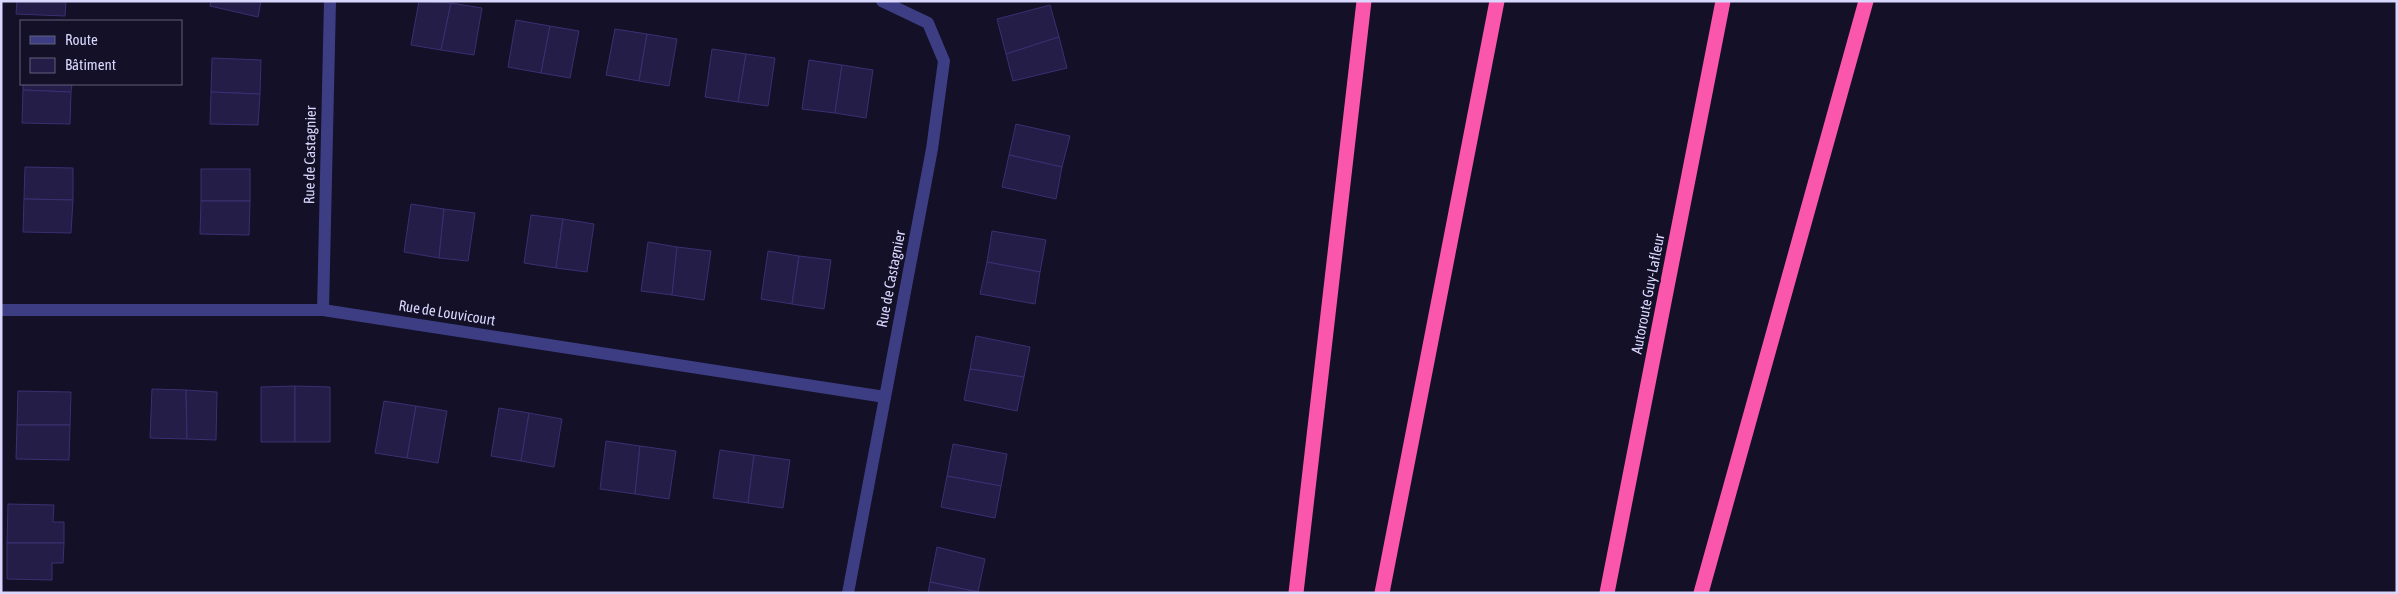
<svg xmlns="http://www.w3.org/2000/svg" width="2398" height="594" viewBox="0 0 2398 594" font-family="'Asap Condensed',sans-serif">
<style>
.building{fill:#241d47;stroke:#3a3072}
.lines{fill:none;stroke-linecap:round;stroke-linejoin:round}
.street{stroke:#3d3d84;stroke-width:12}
.highway{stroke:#fa56ab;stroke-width:15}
.labels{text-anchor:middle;stroke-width:4;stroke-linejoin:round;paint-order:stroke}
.street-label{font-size:15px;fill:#dad7fe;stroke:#131027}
</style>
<rect width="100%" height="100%" fill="#131027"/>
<!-- building -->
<g class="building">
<path d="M17,1H66L65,16L16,14Z"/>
<path d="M211,1H261L258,17L210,6Z"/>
<path d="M419,1L451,3L441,50L411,45Z"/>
<path d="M451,3L482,8L474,55L441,50Z"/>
<path d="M1050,5L1059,37L1006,54L997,19Z"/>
<path d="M516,20L550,26L541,73L508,67Z"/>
<path d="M550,26L579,31L570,78L541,73Z"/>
<path d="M615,29L647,34L639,81L606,75Z"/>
<path d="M647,34L677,39L669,86L639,81Z"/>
<path d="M1059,37L1067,68L1013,81L1006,54Z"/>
<path d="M712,49L746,54L738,102L705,97Z"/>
<path d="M746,54L775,58L768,106L738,102Z"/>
<path d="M212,58L261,60L260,94L211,92Z"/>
<path d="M809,60L842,65L835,113L802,109Z"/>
<path d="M842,65L873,70L866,118L835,113Z"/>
<path d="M23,84H72L71,92L23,90Z"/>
<path d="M23,90L71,92L70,124L22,123Z"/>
<path d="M211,92L260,94L258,125L210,124Z"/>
<path d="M1016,124L1070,136L1062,167L1009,155Z"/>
<path d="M1009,155L1062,167L1056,199L1002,187Z"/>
<path d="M25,167L73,168V200L24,199Z"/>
<rect x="201" y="169" width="49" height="32"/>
<path d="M24,199L73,200L71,233L23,232Z"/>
<path d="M201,201H250L249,235L200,234Z"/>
<path d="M411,204L444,209L439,258L404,252Z"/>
<path d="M444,209L475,213L468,261L439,258Z"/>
<path d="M531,215L563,219L556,268L524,263Z"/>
<path d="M563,219L594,224L587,272L556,268Z"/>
<path d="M992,231L1046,240L1040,272L987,262Z"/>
<path d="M648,242L677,247L672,295L641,291Z"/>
<path d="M677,247L711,251L704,300L672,295Z"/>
<path d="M768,251L799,256L792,304L761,299Z"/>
<path d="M799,256L831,260L824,309L792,304Z"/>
<path d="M987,262L1040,272L1035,304L980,294Z"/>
<path d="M976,336L1030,347L1024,377L970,369Z"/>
<path d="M970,369L1024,377L1017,411L964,400Z"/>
<path d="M295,386V442H261V387Z"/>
<path d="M295,386L330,387V442H295Z"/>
<path d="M152,389L186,390L187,439L150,438Z"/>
<path d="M186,390L217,392L216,440L187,439Z"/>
<path d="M18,391L71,392L70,425H17Z"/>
<path d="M384,401L416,406L407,458L375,453Z"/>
<path d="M416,406L447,411L438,463L407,458Z"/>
<path d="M499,408L529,413L521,461L491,456Z"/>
<path d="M529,413L562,419L554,467L521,461Z"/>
<path d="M17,425H70L69,460L16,459Z"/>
<path d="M606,441L640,446L635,494L600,489Z"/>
<path d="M953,444L1007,454L1001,486L947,476Z"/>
<path d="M640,446L676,451L669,499L635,494Z"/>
<path d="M720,450L754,455L748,503L713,498Z"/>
<path d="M754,455L790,460L783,508L748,503Z"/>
<path d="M947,476L1001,486L995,518L941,507Z"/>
<path d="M8,504L54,505L53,522H64V543H7Z"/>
<path d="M7,543H64L63,563H52V580L7,579Z"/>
<path d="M937,547L985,559L978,592L930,582Z"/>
<path d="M930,582L978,592V593H928Z"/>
</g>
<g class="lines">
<!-- street -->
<g class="street">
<path d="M1,310H323L885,397"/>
<path d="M323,310L330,1"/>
<path d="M848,593L932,149L944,61L928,23L882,1"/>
</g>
<!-- highway -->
<g class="highway">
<path d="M1296,593L1364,1"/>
<path d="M1382,593L1497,1"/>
<path d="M1607,593L1723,1"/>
<path d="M1701,593L1866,1"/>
</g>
</g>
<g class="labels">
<!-- street labels -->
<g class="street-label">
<text transform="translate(310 155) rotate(-89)" y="5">Rue de Castagnier</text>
<text transform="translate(891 279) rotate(-79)" y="5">Rue de Castagnier</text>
<text transform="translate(1648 294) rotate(-79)" y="5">Autoroute Guy-Lafleur</text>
<text transform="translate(447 313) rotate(9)" y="5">Rue de Louvicourt</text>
</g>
</g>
<!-- border -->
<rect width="2398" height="594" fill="none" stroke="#dad7fe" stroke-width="5"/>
<!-- legend -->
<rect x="20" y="20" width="162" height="65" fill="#131027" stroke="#63607d"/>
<rect x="30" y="36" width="25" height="8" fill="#3d3d84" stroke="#63607d"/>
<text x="65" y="45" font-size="15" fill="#dad7fe">Route</text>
<rect x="30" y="58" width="25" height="15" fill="#241d47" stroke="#63607d"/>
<text x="65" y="70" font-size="15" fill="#dad7fe">Bâtiment</text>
</svg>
